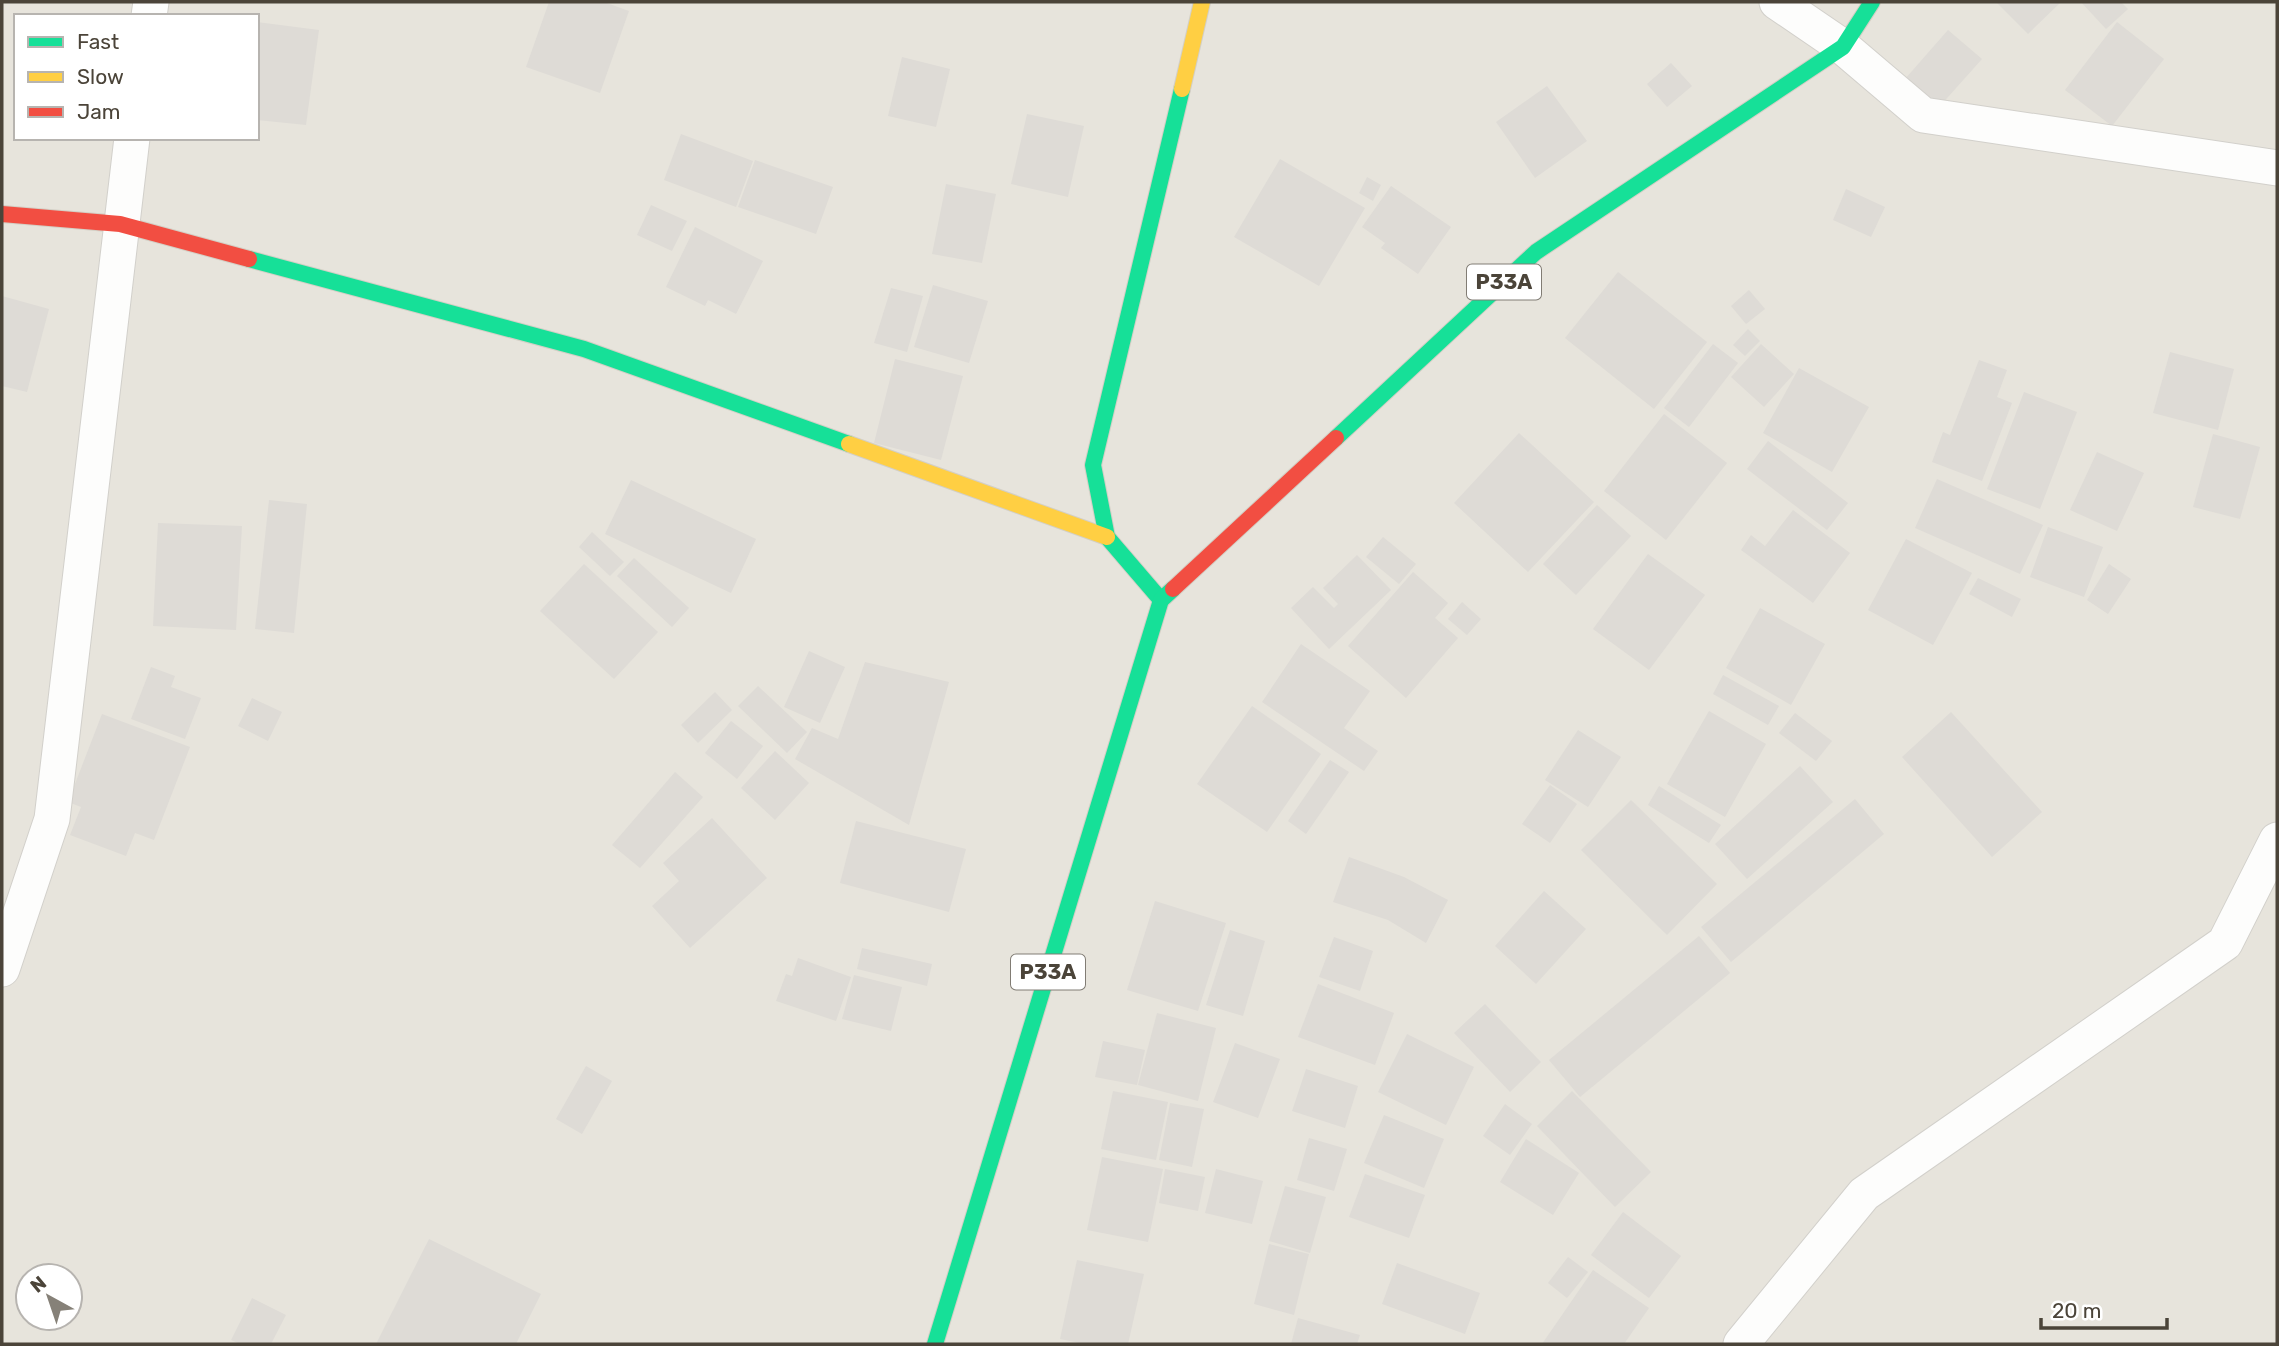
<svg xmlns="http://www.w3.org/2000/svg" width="2279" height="1346" viewBox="0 0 2279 1346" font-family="Rubik,sans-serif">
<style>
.residential{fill:#e7e4dc;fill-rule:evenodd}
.building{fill:#dedbd6}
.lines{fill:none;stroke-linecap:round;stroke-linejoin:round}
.street-casing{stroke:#d2d0cb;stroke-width:37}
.fast-casing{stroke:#d3cfc5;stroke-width:18}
.slow-casing{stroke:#d3cfc5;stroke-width:18}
.jam-casing{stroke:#d3cfc5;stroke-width:18}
.street{stroke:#fdfdfc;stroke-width:35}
.fast{stroke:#16e098;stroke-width:16}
.slow{stroke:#ffcf43;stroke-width:16}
.jam{stroke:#f24e42;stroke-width:16}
.labels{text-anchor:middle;stroke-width:6;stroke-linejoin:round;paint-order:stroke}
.shield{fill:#fff;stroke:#817c74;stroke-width:2}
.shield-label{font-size:21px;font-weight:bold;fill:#4b4439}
</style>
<rect width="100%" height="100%" fill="#f4f2ee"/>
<!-- residential -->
<path class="residential" d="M2,2H2277V1344H2ZM16,16H257V138H16ZM28,1276H70V1318H28Z"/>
<!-- building -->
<g class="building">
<path d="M549,2H604L629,11L600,93L526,67Z"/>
<path d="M1996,2H2061L2028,34Z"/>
<path d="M2081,2H2121L2128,9L2106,29Z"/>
<path d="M257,22L319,30L306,125L257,120Z"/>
<path d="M2117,22L2164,59L2112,126L2065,90Z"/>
<path d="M1948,30L1982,59L1931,116L1898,87Z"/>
<path d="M902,57L950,69L936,127L888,116Z"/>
<path d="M1671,63L1692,86L1667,107L1647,84Z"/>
<path d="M1547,86L1587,141L1535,178L1496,122Z"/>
<path d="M1027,114L1084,126L1068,197L1011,184Z"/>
<path d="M681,134L753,161L736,207L664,180Z"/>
<path d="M1280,159L1365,208L1319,286L1234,237Z"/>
<path d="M755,160L833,187L816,234L738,207Z"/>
<path d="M1367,177L1381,185L1373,201L1359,193Z"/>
<path d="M946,184L996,194L982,263L932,254Z"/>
<path d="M1391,186L1451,227L1418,274L1381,248L1385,243L1362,227Z"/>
<path d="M1846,189L1885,207L1871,237L1833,220Z"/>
<path d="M651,205L687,221L672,251L637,235Z"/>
<path d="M695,227L763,261L736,314L708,300L705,306L666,287Z"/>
<path d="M1618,272L1707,342L1654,409L1565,338Z"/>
<path d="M933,285L988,301L969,363L914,347Z"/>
<path d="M891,288L923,296L907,352L874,343Z"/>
<path d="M1749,290L1765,309L1746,324L1731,306Z"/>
<path d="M2,296L49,309L27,392L2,386Z"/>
<path d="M1748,329L1760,341L1745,356L1733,345Z"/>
<path d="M1713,344L1738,363L1689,427L1664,408Z"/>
<path d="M1761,344L1794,374L1764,407L1731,377Z"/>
<path d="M2170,352L2234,369L2218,430L2153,413Z"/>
<path d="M895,359L963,376L941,460L874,443Z"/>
<path d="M1979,360L2007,370L1997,397L2012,403L1982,481L1932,462L1943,432L1950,435Z"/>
<path d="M1799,368L1869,407L1832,472L1763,433Z"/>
<path d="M2024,392L2077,412L2040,509L1987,489Z"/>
<path d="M1664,414L1727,463L1666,540L1604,491Z"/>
<path d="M1519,433L1594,502L1528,572L1454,503Z"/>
<path d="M2213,434L2260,447L2240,519L2193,507Z"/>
<path d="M1768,441L1848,503L1827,530L1747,469Z"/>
<path d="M2097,452L2144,473L2117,531L2070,510Z"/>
<path d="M1937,479L2043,525L2020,574L1915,528Z"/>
<path d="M631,480L756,539L731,593L605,534Z"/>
<path d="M269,500L307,504L294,633L255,629Z"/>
<path d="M1597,505L1631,536L1576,595L1543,564Z"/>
<path d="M1793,510L1850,553L1813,603L1741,550L1751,535L1765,546Z"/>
<path d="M158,523L242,526L236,630L153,626Z"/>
<path d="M2048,527L2103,547L2084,597L2030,577Z"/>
<path d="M592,532L624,562L610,576L579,547Z"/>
<path d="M1383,537L1416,564L1399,584L1366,557Z"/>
<path d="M1906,539L1972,573L1933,645L1868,610Z"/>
<path d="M1648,554L1705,595L1649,670L1593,629Z"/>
<path d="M1357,555L1391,590L1329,649L1291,608L1313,587L1334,608L1338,604L1323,588Z"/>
<path d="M634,558L689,608L672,627L617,576Z"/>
<path d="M584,564L658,632L614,679L540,611Z"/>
<path d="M2109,564L2131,579L2108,614L2087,600Z"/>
<path d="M1413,572L1448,603L1435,618L1458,638L1406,698L1348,646Z"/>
<path d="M1978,578L2021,599L2012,617L1969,594Z"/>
<path d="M1462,602L1481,619L1467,635L1448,619Z"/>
<path d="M1760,608L1825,644L1791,705L1726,668Z"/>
<path d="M1301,644L1370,691L1344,728L1378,751L1364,771L1262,702Z"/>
<path d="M809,651L845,667L820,723L784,707Z"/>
<path d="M865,662L949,682L909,825L795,759L812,728L838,739Z"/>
<path d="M151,667L175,676L171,687L201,698L185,739L131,719Z"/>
<path d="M1723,675L1779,706L1768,725L1713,694Z"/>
<path d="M758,686L807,732L787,753L738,706Z"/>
<path d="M715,692L732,710L698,743L681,725Z"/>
<path d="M252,698L282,712L268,741L238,726Z"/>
<path d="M1252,706L1321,754L1267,832L1197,784Z"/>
<path d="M1709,711L1766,744L1725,817L1667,784Z"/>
<path d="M1951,712L2042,812L1992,857L1902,757Z"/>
<path d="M1795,713L1832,741L1816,761L1779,733Z"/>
<path d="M102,714L190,747L154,840L135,833L126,856L70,835L81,807L68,802Z"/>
<path d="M731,721L763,746L737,779L705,753Z"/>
<path d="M1578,730L1621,757L1588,807L1545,780Z"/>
<path d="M775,751L809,783L775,820L741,788Z"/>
<path d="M1330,760L1349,772L1306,834L1288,821Z"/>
<path d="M1800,766L1833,802L1747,879L1715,844Z"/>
<path d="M675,772L703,797L640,868L612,845Z"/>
<path d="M1550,785L1577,804L1550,843L1522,824Z"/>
<path d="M1659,786L1721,825L1709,843L1648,805Z"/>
<path d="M1855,799L1884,834L1731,962L1701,927Z"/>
<path d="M1631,800L1717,884L1667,935L1581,850Z"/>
<path d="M712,818L767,878L690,948L652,906L679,881L663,863Z"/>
<path d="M856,821L966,849L949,912L840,883Z"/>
<path d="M1349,857L1404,877L1448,900L1426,943L1388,920L1333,902Z"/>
<path d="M1544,891L1586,929L1536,984L1495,946Z"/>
<path d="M1155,901L1226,923L1198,1011L1127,990Z"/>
<path d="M1230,930L1265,941L1243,1016L1206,1005Z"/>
<path d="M1699,936L1730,973L1580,1097L1549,1060Z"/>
<path d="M1334,937L1373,951L1360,991L1319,977Z"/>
<path d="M862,948L932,964L927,986L857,969Z"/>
<path d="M798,958L851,977L836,1021L776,1001L786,974L792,976Z"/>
<path d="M854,975L902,987L891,1031L842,1019Z"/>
<path d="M1318,984L1394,1013L1375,1065L1298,1037Z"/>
<path d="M1485,1004L1541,1062L1510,1092L1454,1033Z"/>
<path d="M1157,1013L1216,1028L1198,1101L1138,1085Z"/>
<path d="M1407,1034L1474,1067L1446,1125L1378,1092Z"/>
<path d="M1103,1041L1145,1050L1137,1085L1095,1077Z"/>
<path d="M1235,1043L1280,1059L1258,1118L1213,1102Z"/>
<path d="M586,1066L612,1081L582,1134L556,1119Z"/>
<path d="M1306,1069L1358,1086L1345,1128L1292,1111Z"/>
<path d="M1113,1091L1168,1102L1156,1160L1101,1149Z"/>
<path d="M1572,1091L1651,1172L1615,1207L1537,1126Z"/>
<path d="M1170,1103L1204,1109L1192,1167L1159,1160Z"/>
<path d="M1505,1104L1532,1124L1510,1155L1483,1136Z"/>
<path d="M1384,1115L1444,1139L1424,1188L1364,1163Z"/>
<path d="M1309,1138L1347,1149L1334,1191L1297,1180Z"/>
<path d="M1526,1139L1579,1173L1553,1215L1500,1182Z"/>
<path d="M1102,1157L1163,1169L1148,1242L1087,1230Z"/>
<path d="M1165,1169L1205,1177L1198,1211L1159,1203Z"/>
<path d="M1216,1169L1263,1181L1252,1224L1205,1213Z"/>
<path d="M1365,1174L1425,1195L1409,1238L1349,1217Z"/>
<path d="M1285,1186L1326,1197L1310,1253L1269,1241Z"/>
<path d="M1623,1212L1681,1256L1649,1298L1591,1255Z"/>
<path d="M429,1239L541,1294L516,1344H376Z"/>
<path d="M1269,1244L1309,1254L1294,1315L1254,1304Z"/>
<path d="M1568,1257L1588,1272L1567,1298L1548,1283Z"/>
<path d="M1077,1260L1144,1274L1128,1344H1085L1060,1339Z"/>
<path d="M1397,1263L1480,1293L1465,1334L1382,1304Z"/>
<path d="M1593,1270L1649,1308L1624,1344H1542Z"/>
<path d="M252,1298L286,1315L271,1344H240L231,1340Z"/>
<path d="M1298,1318L1360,1335L1357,1344H1291Z"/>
</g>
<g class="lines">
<!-- street casing -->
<g class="street-casing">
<g id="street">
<path d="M1777,2L1843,47L1923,115L2277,168"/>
<path d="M149,16L151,2"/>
<path d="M2,969L52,819L132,138"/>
<path d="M1741,1344L1864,1194L2225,943L2277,840"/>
</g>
</g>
<!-- fast casing -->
<g class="fast-casing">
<g id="fast">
<path d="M249,259L584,349L849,444"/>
<path d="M1336,438L1536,252L1843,47L1872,2"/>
<path d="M1161,600L1107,537L1093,465L1182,89"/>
<path d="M935,1344L1161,600L1173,589"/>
</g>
</g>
<!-- slow casing -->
<g class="slow-casing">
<g id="slow">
<path d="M1182,89L1202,2"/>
<path d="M849,444L1107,537"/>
</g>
</g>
<!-- jam casing -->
<g class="jam-casing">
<g id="jam">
<path d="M2,214L120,224L249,259"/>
<path d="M1173,589L1336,438"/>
</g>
</g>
<!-- street -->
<use href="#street" class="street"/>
<!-- fast -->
<use href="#fast" class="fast"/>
<!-- slow -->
<use href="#slow" class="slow"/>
<!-- jam -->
<use href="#jam" class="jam"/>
</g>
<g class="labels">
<!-- shield labels -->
<g class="shield">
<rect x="1467" y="264.5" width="74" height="35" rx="5"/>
<rect x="1011" y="954.5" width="74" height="35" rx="5"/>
</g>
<g class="shield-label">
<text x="1504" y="289">P33A</text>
<text x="1048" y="979">P33A</text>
</g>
</g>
<!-- border -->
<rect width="2279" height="1346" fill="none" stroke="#4b4439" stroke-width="7"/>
<!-- legend -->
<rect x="14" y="14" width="245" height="126" fill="#ffffff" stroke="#b7b4b0" stroke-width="2"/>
<rect x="28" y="37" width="35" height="10" fill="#16e098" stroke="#b7b4b0" stroke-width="2"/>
<text x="77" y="49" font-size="21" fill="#4b4439">Fast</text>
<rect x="28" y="72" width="35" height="10" fill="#ffcf43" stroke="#b7b4b0" stroke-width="2"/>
<text x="77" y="84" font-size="21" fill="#4b4439">Slow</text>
<rect x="28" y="107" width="35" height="10" fill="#f24e42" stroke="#b7b4b0" stroke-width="2"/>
<text x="77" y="119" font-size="21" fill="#4b4439">Jam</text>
<!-- north arrow -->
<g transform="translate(49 1297) rotate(320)"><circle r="33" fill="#ffffff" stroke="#b7b4b0" stroke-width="2"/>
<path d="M0-5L12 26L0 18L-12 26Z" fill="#868178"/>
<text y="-10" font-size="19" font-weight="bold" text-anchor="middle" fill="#4b4439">N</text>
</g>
<!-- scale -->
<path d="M2041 1318v10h126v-10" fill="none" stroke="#4b4439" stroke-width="3.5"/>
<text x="2052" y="1318" font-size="21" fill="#4b4439" stroke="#ffffff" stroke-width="5" paint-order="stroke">20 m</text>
</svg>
